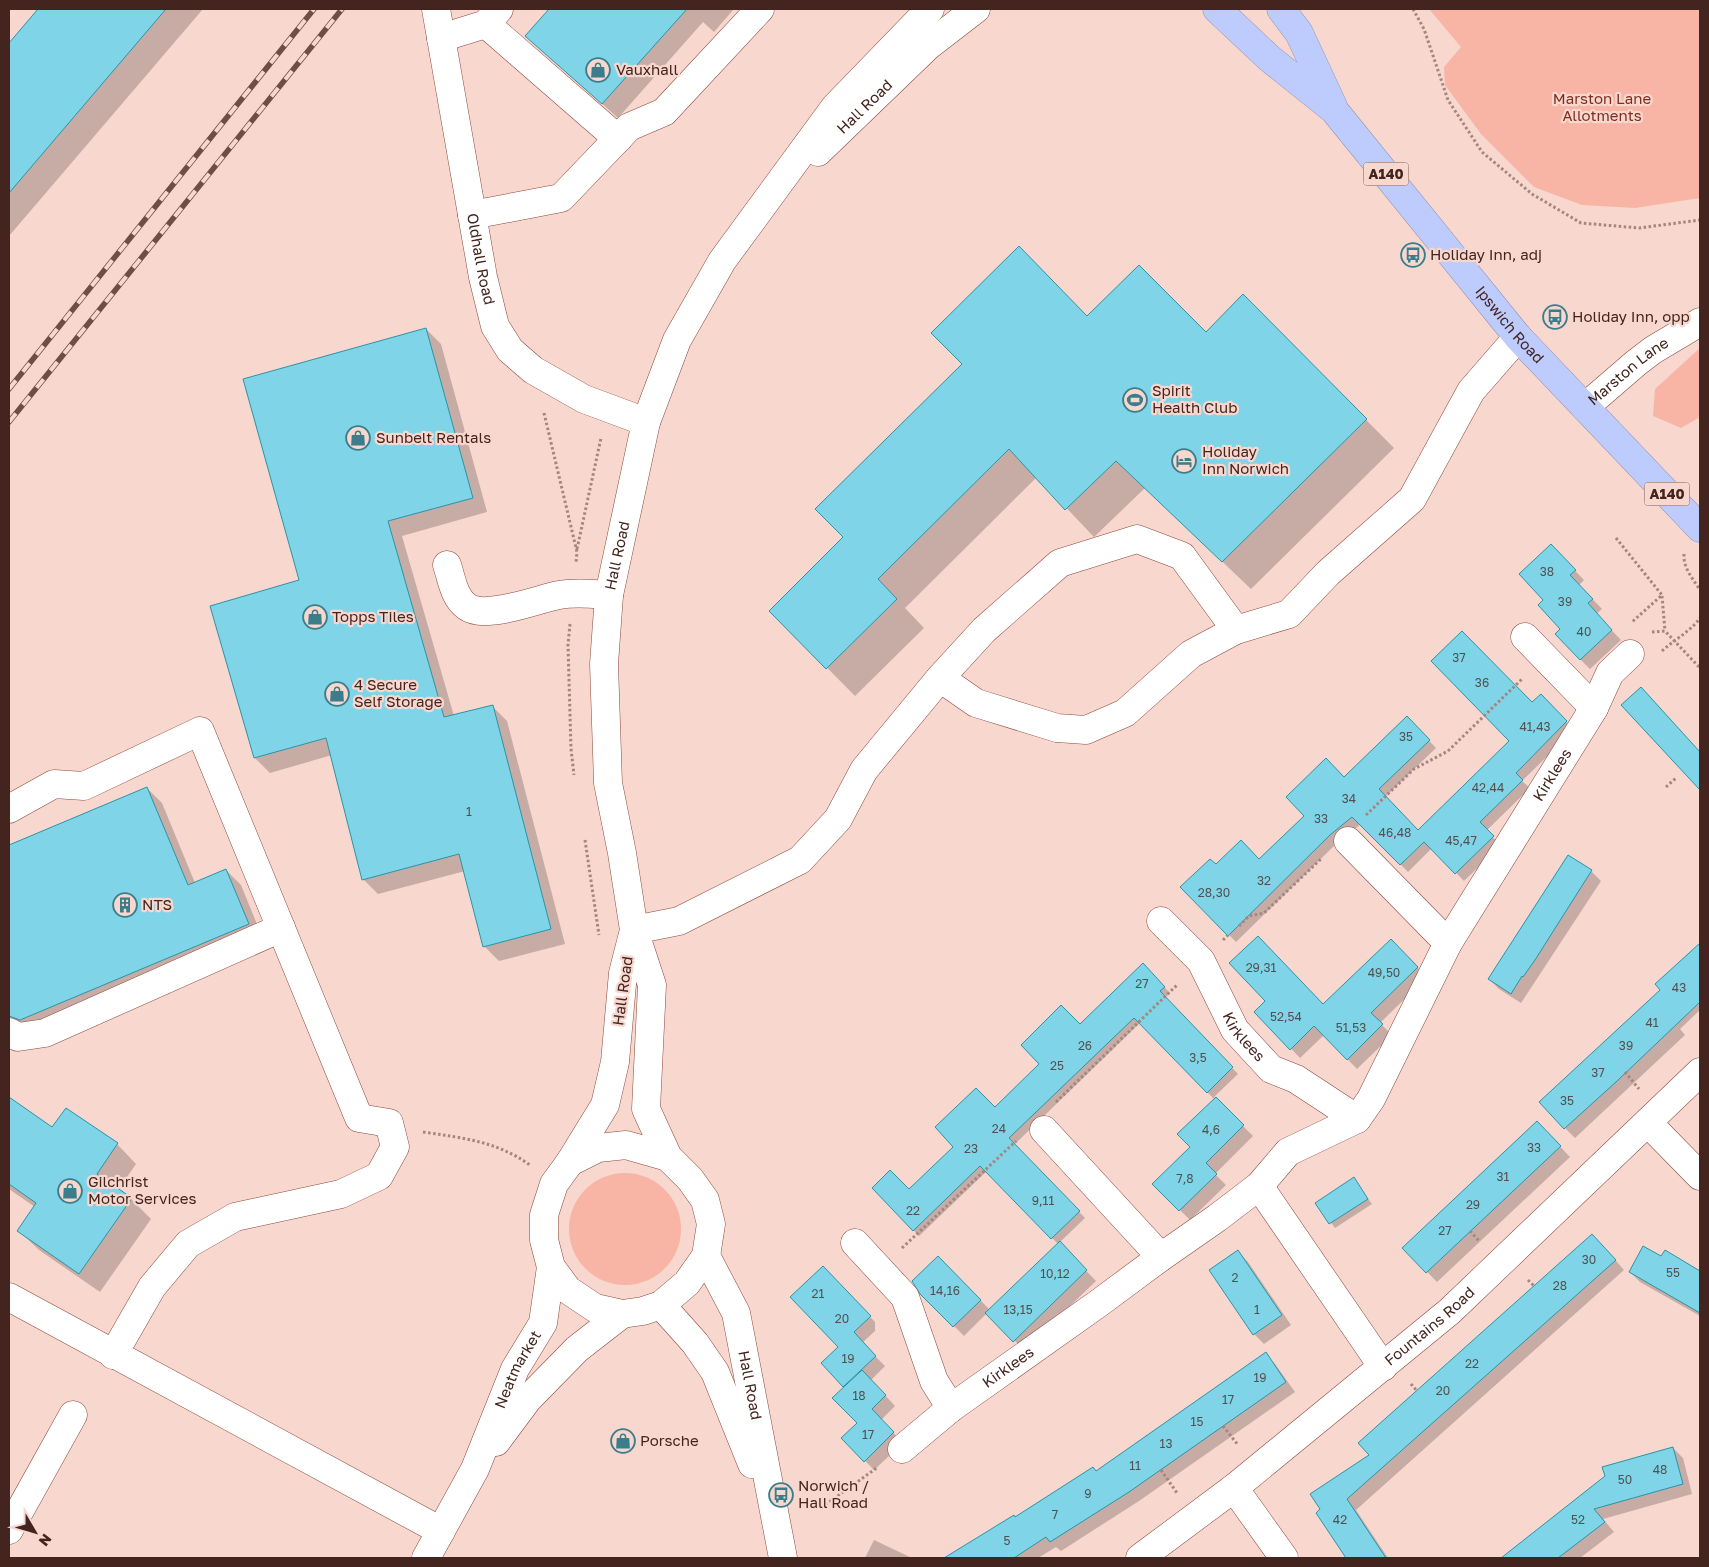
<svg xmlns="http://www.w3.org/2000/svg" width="1709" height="1567" viewBox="0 0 1709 1567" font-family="'Golos Text',sans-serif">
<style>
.green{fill:#f8b4a5}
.shadow{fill:#0003}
.building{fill:#7fd5e7;stroke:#2994a7}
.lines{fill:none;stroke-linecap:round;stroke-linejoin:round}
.minor-casing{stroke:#8c483a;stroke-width:29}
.highway-casing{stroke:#9291af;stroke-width:29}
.path{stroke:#a5857e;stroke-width:3;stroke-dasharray:2.5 2.5;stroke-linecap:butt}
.minor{stroke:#fff;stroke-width:28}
.highway{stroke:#bdcbfd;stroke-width:28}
.rail-casing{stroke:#6e4f48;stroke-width:5.5}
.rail{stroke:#f8d7cf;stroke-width:4;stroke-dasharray:11;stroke-linecap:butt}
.labels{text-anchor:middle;stroke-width:4.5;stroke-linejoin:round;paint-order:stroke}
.number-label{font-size:12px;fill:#525050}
.shield{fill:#f8d7cf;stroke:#795a53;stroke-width:1}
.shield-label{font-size:14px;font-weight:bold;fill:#43241e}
.poi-label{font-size:15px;fill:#43241e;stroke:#f8d7cf;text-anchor:start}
.park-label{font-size:15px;fill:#802e1e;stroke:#f8d7cf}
.street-label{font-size:15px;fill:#43241e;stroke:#f8d7cf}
</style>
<rect width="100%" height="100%" fill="#f8d7cf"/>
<!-- green -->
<g class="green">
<path d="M1429,9H1700V198L1635,208L1582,205L1534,187L1481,134L1445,85L1444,67L1461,47Z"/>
<path d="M1700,348V417L1681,428L1653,416L1655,389Z"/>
<circle cx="625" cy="1229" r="56"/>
</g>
<!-- shadow -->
<g class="shadow">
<path d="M40,9H203L9,236V45Z"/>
<path d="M551,9H734L714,32L703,22L618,118L526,36Z"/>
<path d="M1243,296L1394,448L1251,589L1145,488L1094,537L1037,477L905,608L924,628L855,696L771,611L1087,317L1206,333Z"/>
<path d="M426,329L441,344L487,512L402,536L454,716L492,706L507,721L565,944L499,961L484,946L465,871L378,894L363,879L332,755L270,773L255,758L212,607L300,581Z"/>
<path d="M1551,546L1584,580L1579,585L1602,609L1596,614L1621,640L1590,669L1580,659L1545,600Z"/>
<path d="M1541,696L1574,730L1522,781L1530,788L1486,831L1501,845L1464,881L1432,848L1408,872L1361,824L1337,843L1236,942L1182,887L1216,866L1259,860L1407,718L1436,748L1385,797L1418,831L1511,741L1532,704Z"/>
<path d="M147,788L162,803L195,883L226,870L241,885L263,939L35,1034L9,1028V846Z"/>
<path d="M1591,871L1601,881L1521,1003L1499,989L1489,979Z"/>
<path d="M1391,941L1427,977L1380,1023L1392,1035L1357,1069L1324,1035L1300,1058L1256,1012L1323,1005Z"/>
<path d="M1700,945V1010L1680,1029L1685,1035L1575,1138L1565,1128L1662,990L1657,984Z"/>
<path d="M1143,965L1170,993L1165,998L1238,1074L1214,1097L1253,1136L1215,1174L1226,1185L1190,1220L1154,1184L1192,1147L1215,1100L1140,1023L1014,1145L1085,1218L1059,1243L1096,1281L1024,1350L987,1313L964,1336L921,1293L938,1257L990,1310L1058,1244L987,1171L919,1236L874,1188L909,1191Z"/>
<path d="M9,1099L53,1129L117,1144L136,1164L118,1190L131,1199L151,1219L100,1292L39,1250L19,1231L35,1207L9,1189Z"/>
<path d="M1547,1133L1570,1157L1437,1282L1404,1248Z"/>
<path d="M1354,1179L1372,1204L1335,1228L1317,1203Z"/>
<path d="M1602,1245L1624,1270L1356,1510L1388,1558H1347L1317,1513L1371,1456Z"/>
<path d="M1238,1252L1248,1262L1291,1325L1264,1344L1254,1334Z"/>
<path d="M1665,1252L1700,1272V1316L1640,1282L1630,1272L1662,1258Z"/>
<path d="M823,1268L875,1322V1331L862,1343L885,1366L871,1380L895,1406L881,1420L903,1443L874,1470L843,1438L858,1423L845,1387L823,1363L840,1347Z"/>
<path d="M1265,1354L1275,1364L1295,1392L1139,1501L1061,1551L1056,1547L1038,1558H949L948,1557L1097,1472Z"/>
<path d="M1673,1448L1683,1458L1692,1494L1603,1519L1614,1532L1580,1558H1533L1521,1544Z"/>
<path d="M874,1540L912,1558H865Z"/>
</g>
<!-- building -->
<g class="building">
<path d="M38,9H166L9,193V43Z"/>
<path d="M549,9H687L602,104L525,36Z"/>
<path d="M1019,246L1087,316L1139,265L1206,332L1243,294L1367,419L1222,562L1116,461L1065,510L1009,449L878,579L897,599L826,669L769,611L843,537L815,509L962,364L931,333Z"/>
<path d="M426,328L473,498L388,521L444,717L493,705L551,929L483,947L459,854L362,880L326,738L254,758L210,606L299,580L243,379Z"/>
<path d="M1551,544L1576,570L1570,575L1593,599L1588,603L1612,630L1580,660L1555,634L1560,629L1538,605L1543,600L1519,574Z"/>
<path d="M1462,631L1532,702L1541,694L1567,721L1516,773L1523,780L1480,822L1494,836L1455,874L1424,842L1400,865L1352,817L1330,835L1228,936L1180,887L1210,859L1216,864L1241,840L1259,859L1304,816L1286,797L1326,758L1344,777L1407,716L1430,740L1379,789L1418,830L1509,741L1431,661Z"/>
<path d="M1641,687L1700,752V790L1621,705Z"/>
<path d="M147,787L188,885L226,869L249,924L20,1020L9,1016V845Z"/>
<path d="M1568,855L1592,870L1535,960L1523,977L1522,976L1511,994L1488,979Z"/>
<path d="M1258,936L1323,1004L1391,939L1418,967L1371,1013L1383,1024L1347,1060L1314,1026L1290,1050L1254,1012L1265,1001L1229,963Z"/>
<path d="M1700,943V1002L1616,1082L1564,1129L1539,1102L1660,990L1655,984Z"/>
<path d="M1143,963L1165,987L1160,991L1233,1067L1207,1093L1134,1018L1009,1138L1080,1211L1051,1239L980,1166L913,1231L872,1188L890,1170L909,1189L953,1147L935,1127L976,1088L995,1107L1039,1064L1021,1045L1061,1005L1080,1024Z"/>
<path d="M9,1097L52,1127L66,1108L118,1143L97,1174L132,1198L79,1274L17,1231L36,1203L9,1184Z"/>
<path d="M1216,1097L1244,1125L1206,1163L1217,1174L1179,1211L1152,1184L1190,1147L1177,1134Z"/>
<path d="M1537,1121L1561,1146L1426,1273L1402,1248Z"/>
<path d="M1354,1177L1368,1199L1329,1224L1315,1203Z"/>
<path d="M1592,1234L1616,1260L1347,1499L1386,1558H1346L1316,1513L1320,1509L1310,1494L1369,1455L1358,1443Z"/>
<path d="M1060,1241L1087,1270L1013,1342L985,1313Z"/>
<path d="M1643,1246L1661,1256L1665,1250L1700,1271V1313L1629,1272Z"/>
<path d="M1238,1250L1282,1315L1253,1335L1209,1270Z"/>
<path d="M938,1256L981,1300L953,1327L920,1294L912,1281Z"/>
<path d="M823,1266L871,1316L854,1332L876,1356L843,1387L821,1363L838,1347L790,1297Z"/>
<path d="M1266,1352L1286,1382L1129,1492L1050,1542L1046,1537L1014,1558H944L1014,1515L1015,1517L1093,1467L1096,1471Z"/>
<path d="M862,1370L886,1395L872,1409L894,1432L864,1462L841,1438L857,1423L832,1398Z"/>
<path d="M1673,1447L1683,1484L1594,1509L1605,1522L1558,1558H1501L1605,1476L1602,1467Z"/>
</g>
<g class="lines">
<!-- minor casing -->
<g class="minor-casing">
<g id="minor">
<path id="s1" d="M436,9L483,277L495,326L510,350L533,370L584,399L646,422"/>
<path d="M486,24L618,139"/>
<path d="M441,38L486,24L499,9"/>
<path id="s2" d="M818,152L928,46L976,9"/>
<path d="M472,215L561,198L629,127L664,112L760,9"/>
<path id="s3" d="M1585,407L1636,363L1653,350L1700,322"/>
<path d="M447,565C452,580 454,597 466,606C485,621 537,599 559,595C576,592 593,594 609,595"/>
<path d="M1525,637L1594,708"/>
<path d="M940,678L976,703L1057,728L1086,730L1125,713L1191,654L1236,630L1289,614L1328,573L1412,499L1471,391L1518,337"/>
<path d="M9,809L54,784L84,786L200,731L359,1118L389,1123L395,1147L379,1176L341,1194L235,1217L188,1244L152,1287L113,1355"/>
<path d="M1348,841L1448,943"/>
<path id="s4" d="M1161,921L1201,961L1235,1030L1271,1069L1296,1079L1357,1119"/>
<path id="s5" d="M634,930L623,973L615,1062L605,1105L570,1162L554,1184L544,1215V1240L551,1267L568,1290L595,1308L622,1314L643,1311L661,1305L687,1283L706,1256L711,1224L705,1200L690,1179L668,1157L646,1109L652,985L634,930L622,853L608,783L604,664L609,595L646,422L677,340L722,261L835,107L930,9"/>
<path d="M634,930L679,921L800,860L838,819L864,770L940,678L984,630L1060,563L1137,539L1182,556L1236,630"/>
<path d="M9,1032L18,1037L45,1033L281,928"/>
<path d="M1648,1123L1700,1176"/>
<path d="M1044,1130L1161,1257"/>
<path d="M570,1162L598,1148L626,1145L668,1157"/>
<path d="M1259,1186L1383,1367"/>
<path d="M855,1243L905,1297L934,1381L951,1408"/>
<path id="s6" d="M706,1256L736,1313L783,1558"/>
<path d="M9,1297L441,1531"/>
<path d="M661,1305L695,1343L715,1372L752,1464"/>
<path d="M496,1442L528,1399L577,1349L622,1314"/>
<path id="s7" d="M902,1449L951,1408L1099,1303L1161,1257L1217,1218L1259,1186L1288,1152L1357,1119L1371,1099L1448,943L1594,708L1610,673L1630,654"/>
<path d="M1234,1488L1284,1558"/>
<path d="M9,1530L73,1415"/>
<path id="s8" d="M426,1558L475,1469L515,1369L543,1323L551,1267"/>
<path id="s9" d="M1140,1558L1234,1488L1450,1311L1700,1072"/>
</g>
</g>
<!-- highway casing -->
<g class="highway-casing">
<g id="highway">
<path id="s10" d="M1217,9L1269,58L1334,110L1518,337L1700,528"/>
<path d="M1281,9L1299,33L1333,106"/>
</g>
</g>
<!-- path -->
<g class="path">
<path d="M1413,9L1424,29L1448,100L1482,152L1532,194L1581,223L1639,228L1700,220"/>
<path d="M544,413L577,552L576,563"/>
<path d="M1616,538L1662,595L1632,622"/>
<path d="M577,549L601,438"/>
<path d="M1684,554C1683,568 1693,579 1700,590"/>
<path d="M1662,596L1665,631"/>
<path d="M570,624L568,645L571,749L574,775"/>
<path d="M1652,632L1665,631L1700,668"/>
<path d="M1662,651C1675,639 1690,632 1700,618"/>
<path d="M1666,787L1676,778"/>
<path d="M1366,815L1414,769L1448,751L1522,679"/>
<path d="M585,840L599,935"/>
<path d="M1239,926L1249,916L1264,913L1322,858"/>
<path d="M1223,940L1228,935"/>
<path d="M1625,1072L1639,1089"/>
<path d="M1056,1102L1177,985"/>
<path d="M423,1132C463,1138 496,1141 530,1165"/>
<path d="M1470,1231L1479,1241"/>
<path d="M902,1248L1016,1141"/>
<path d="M1528,1280L1534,1286"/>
<path d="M1411,1384L1417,1391"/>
<path d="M1223,1426L1238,1445"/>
<path d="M1161,1470L1177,1493"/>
<path d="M816,1508L825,1505L878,1467"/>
</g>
<!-- minor -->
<use href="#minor" class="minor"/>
<!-- highway -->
<use href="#highway" class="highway"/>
<!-- rail casing -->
<g class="rail-casing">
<g id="rail">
<path d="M9,389L314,9"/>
<path d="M9,422L342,9"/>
</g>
</g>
<!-- rail -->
<use href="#rail" class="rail"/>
</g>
<!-- icons -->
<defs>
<g id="shop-ring" transform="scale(1.25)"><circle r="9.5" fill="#f8d7cf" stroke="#3a7e8c" stroke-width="1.5"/><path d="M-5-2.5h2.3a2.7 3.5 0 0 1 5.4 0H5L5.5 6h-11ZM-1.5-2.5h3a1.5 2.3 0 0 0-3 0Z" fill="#3a7e8c"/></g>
<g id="bus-ring" transform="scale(1.25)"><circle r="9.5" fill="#f8d7cf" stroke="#3a7e8c" stroke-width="1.5"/><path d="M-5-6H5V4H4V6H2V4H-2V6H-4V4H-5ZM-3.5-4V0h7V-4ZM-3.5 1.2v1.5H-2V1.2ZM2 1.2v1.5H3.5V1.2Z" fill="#3a7e8c"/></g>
<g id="stadium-ring" transform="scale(1.25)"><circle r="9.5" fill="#f8d7cf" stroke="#3a7e8c" stroke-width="1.5"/><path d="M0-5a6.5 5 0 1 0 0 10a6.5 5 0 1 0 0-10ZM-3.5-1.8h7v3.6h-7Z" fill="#3a7e8c"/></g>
<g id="hotel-ring" transform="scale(1.25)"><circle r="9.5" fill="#f8d7cf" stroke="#3a7e8c" stroke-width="1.5"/><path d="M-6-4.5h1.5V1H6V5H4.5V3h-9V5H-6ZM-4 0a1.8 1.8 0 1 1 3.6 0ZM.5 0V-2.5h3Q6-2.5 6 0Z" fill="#3a7e8c"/></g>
<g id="building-ring" transform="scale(1.25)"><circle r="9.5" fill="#f8d7cf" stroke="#3a7e8c" stroke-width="1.5"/><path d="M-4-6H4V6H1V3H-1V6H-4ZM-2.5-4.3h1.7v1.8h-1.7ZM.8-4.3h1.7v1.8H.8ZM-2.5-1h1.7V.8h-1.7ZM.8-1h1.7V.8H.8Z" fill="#3a7e8c"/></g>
</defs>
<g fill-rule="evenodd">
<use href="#shop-ring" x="598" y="70"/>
<use href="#bus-ring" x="1413" y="255"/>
<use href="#bus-ring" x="1555" y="317"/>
<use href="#stadium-ring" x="1135" y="400"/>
<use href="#shop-ring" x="358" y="438"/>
<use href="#hotel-ring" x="1184" y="461"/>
<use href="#shop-ring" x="315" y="617"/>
<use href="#shop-ring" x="337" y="694"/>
<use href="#building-ring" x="125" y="905"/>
<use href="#shop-ring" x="70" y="1191"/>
<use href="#shop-ring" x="623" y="1441"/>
<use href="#bus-ring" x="781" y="1495"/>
</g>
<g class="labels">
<!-- number labels -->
<g class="number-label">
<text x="1547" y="576">38</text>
<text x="1565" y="606">39</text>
<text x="1584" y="636">40</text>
<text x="1459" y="662">37</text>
<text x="1482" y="687">36</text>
<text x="1535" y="731">41,43</text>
<text x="1406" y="741">35</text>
<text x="1488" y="792">42,44</text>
<text x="1349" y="803">34</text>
<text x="469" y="816">1</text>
<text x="1321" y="823">33</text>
<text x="1395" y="837">46,48</text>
<text x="1461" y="845">45,47</text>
<text x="1264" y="885">32</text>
<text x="1214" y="897">28,30</text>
<text x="1261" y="972">29,31</text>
<text x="1384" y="977">49,50</text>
<text x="1142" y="988">27</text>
<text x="1679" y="992">43</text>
<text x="1286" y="1021">52,54</text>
<text x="1652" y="1027">41</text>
<text x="1351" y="1032">51,53</text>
<text x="1085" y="1050">26</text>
<text x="1626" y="1050">39</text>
<text x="1198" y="1062">3,5</text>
<text x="1057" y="1070">25</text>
<text x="1598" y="1077">37</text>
<text x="1567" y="1105">35</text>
<text x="999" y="1133">24</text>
<text x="1211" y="1134">4,6</text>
<text x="1534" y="1152">33</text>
<text x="971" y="1153">23</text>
<text x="1503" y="1181">31</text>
<text x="1185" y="1183">7,8</text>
<text x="1043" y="1205">9,11</text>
<text x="1473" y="1209">29</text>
<text x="913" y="1215">22</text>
<text x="1445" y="1235">27</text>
<text x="1589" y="1264">30</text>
<text x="1673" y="1277">55</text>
<text x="1055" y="1278">10,12</text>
<text x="1235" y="1282">2</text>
<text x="1560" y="1290">28</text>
<text x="945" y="1295">14,16</text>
<text x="818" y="1298">21</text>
<text x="1018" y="1314">13,15</text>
<text x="1257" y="1314">1</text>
<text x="842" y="1323">20</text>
<text x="848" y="1363">19</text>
<text x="1472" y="1368">22</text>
<text x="1260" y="1382">19</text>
<text x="1443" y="1395">20</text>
<text x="859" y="1400">18</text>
<text x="1228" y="1404">17</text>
<text x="1197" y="1426">15</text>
<text x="868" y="1439">17</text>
<text x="1166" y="1448">13</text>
<text x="1135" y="1470">11</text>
<text x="1660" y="1474">48</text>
<text x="1625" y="1484">50</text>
<text x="1088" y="1498">9</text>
<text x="1055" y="1519">7</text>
<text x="1340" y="1524">42</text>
<text x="1578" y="1524">52</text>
<text x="1007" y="1545">5</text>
</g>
<!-- shield labels -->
<g class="shield">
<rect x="1363.5" y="162.5" width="45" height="23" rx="4"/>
<rect x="1644.5" y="482.5" width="45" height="23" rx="4"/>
</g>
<g class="shield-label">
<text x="1386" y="179">A140</text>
<text x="1667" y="499">A140</text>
</g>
<!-- poi labels -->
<g class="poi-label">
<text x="616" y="75">Vauxhall</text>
<text x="1430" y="260">Holiday Inn, adj</text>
<text x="1572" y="322">Holiday Inn, opp</text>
<text x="1152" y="396">Spirit<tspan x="1152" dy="17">Health Club</tspan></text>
<text x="376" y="443">Sunbelt Rentals</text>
<text x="1202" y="457">Holiday<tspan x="1202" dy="17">Inn Norwich</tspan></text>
<text x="332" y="622">Topps Tiles</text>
<text x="354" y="690">4 Secure<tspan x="354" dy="17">Self Storage</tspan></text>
<text x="142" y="910">NTS</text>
<text x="88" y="1187">Gilchrist<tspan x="88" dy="17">Motor Services</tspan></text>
<text x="640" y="1446">Porsche</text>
<text x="798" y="1491">Norwich /<tspan x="798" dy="17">Hall Road</tspan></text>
</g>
<!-- park labels -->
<g class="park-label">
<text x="1602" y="104">Marston Lane<tspan x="1602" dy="17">Allotments</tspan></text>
</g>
<!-- street labels -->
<g class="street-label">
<text dy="5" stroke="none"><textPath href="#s2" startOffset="65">Hall Road</textPath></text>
<text dy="5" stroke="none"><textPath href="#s1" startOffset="254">Oldhall Road</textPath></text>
<text dy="5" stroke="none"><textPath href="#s10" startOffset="432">Ipswich Road</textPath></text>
<text dy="5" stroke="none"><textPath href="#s3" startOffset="56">Marston Lane</textPath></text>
<text dy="5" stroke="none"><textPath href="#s5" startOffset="1280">Hall Road</textPath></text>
<text dy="5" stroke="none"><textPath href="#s7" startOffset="961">Kirklees</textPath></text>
<text transform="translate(623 991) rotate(-82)" y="5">Hall Road</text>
<text dy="5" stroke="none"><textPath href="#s4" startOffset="144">Kirklees</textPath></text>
<text dy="5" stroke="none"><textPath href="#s9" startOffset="371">Fountains Road</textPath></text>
<text dy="5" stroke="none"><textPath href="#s7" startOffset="134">Kirklees</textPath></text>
<text dy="5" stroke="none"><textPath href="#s8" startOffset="210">Neatmarket</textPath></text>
<text dy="5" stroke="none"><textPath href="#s6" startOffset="138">Hall Road</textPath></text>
</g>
</g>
<!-- border -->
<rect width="1709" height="1567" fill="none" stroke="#43241e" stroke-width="20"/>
<!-- north arrow -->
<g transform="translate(35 1532) rotate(128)" stroke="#f8d7cf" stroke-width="4" paint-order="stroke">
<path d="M0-4L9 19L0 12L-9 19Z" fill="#43241e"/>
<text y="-8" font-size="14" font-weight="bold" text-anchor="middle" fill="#43241e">N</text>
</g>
</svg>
